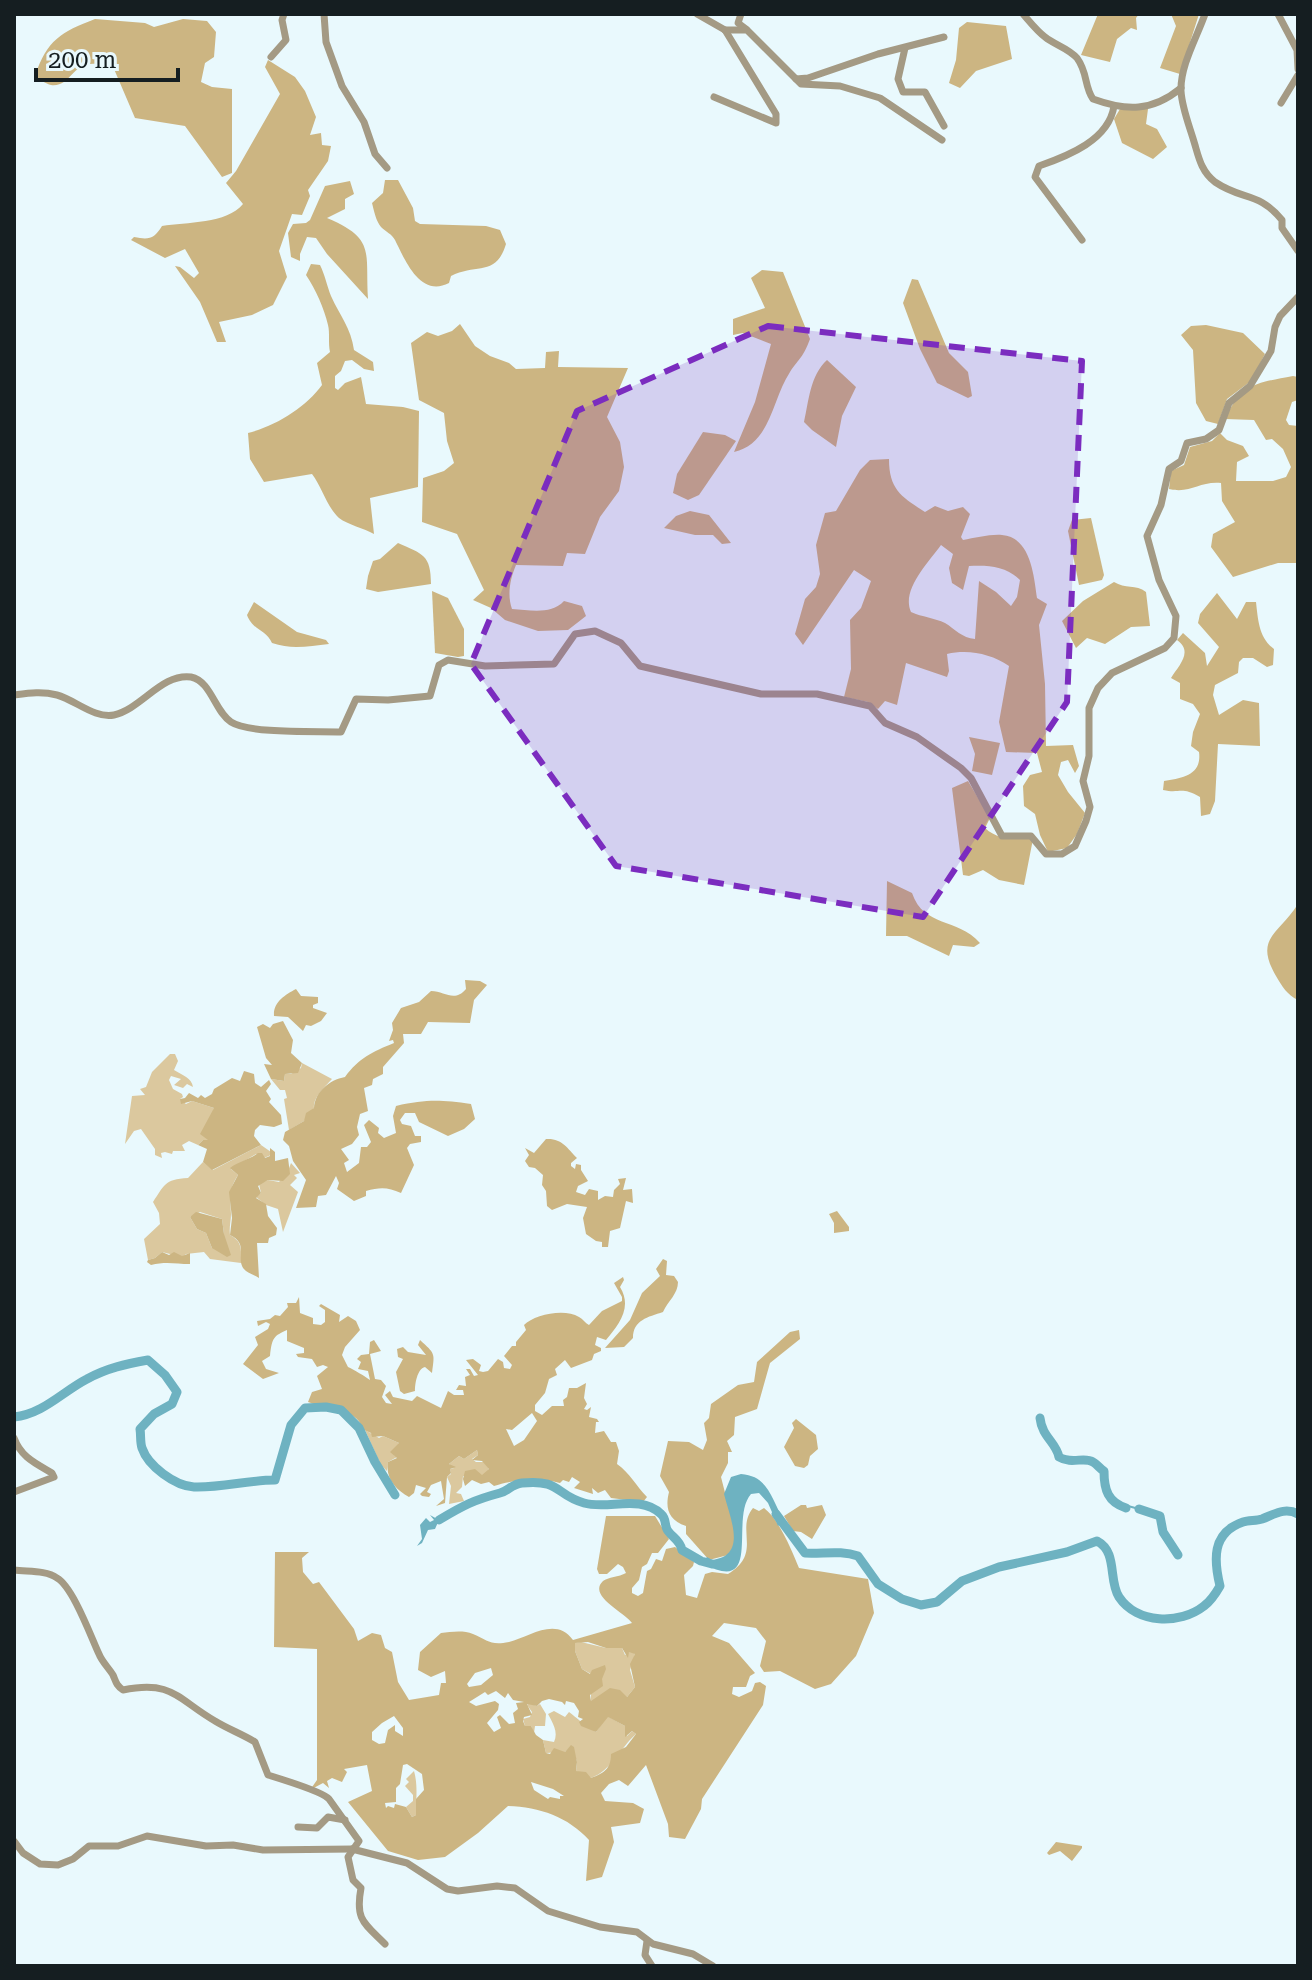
<svg xmlns="http://www.w3.org/2000/svg" width="1312" height="1980" viewBox="0 0 1312 1980" font-family="'Roboto Serif',serif">
<style>
.green{fill:#dbc89e;fill-rule:evenodd}
.forest{fill:#ccb582;fill-rule:evenodd}
.water{fill:#6eb2c1}
.lines{fill:none;stroke-linecap:round;stroke-linejoin:round}
.stream{stroke:#6eb2c1;stroke-width:2}
.river{stroke:#6eb2c1;stroke-width:9}
.minor{stroke:#a49a84;stroke-width:7}
.marked{fill:#7b2cbf;fill-opacity:0.2;stroke:#7b2cbf;stroke-width:6;stroke-dasharray:16 10;stroke-linejoin:round}
</style>
<rect width="100%" height="100%" fill="#e9f9fd"/>
<!-- green -->
<g class="green">
<path d="M170,1054H175L178,1061L174,1070C182,1075 192,1078 193,1087L187,1084L183,1088L174,1085L181,1079L171,1076L169,1080L173,1089L182,1094L183,1097L180,1099L186,1104L192,1101L214,1108L208,1141L203,1140L198,1145L189,1141L182,1145L185,1151H173L172,1154L165,1152L161,1153L162,1158L155,1155V1149L141,1129L134,1131L125,1144L132,1096L145,1095L140,1089L146,1087L152,1072Z"/>
<path d="M302,1063L332,1079C325,1087 313,1097 314,1108L304,1121L289,1130L284,1099L287,1098L285,1090H280L271,1079L284,1081L285,1074H291L301,1068Z"/>
<path d="M261,1145L271,1152V1155L264,1158L256,1154L231,1169L238,1175C229,1189 230,1197 231,1214C231,1221 229,1227 230,1235C243,1242 241,1250 241,1263L210,1259L204,1252L186,1254L182,1257L162,1252L155,1258L148,1260L144,1239L160,1224L159,1213L153,1202C164,1186 164,1179 188,1178L203,1162L213,1170ZM200,1212L222,1219L224,1234L212,1248L206,1233L197,1229L190,1217Z"/>
<path d="M291,1163L300,1173L294,1175L297,1178L290,1185L298,1192L283,1232L278,1209L266,1205L256,1197L261,1193L259,1184L268,1180L279,1182L288,1171Z"/>
<path d="M365,1430L379,1438L383,1436L399,1443L394,1455L397,1457L388,1462L387,1471L381,1465Z"/>
<path d="M477,1450L478,1455L472,1459L476,1462H485L489,1469L485,1475L463,1476L462,1487L456,1493L461,1494L464,1501L449,1504L451,1486L447,1477L451,1474L450,1469L454,1468L449,1464L459,1456L464,1459Z"/>
<path d="M581,1642L606,1648H622L625,1655L632,1650L635,1654L630,1670L635,1687L627,1697L591,1701V1674L582,1669L575,1651V1643Z"/>
<path d="M529,1703L537,1706L540,1704L546,1714L545,1726H535L534,1733L531,1726H525L523,1719L530,1717L532,1712L527,1705Z"/>
<path d="M554,1711L565,1717L569,1712C577,1718 584,1725 596,1732L607,1716L625,1726L627,1736L632,1731L636,1734C620,1748 612,1770 591,1778L576,1771L577,1762L572,1746L565,1752L546,1753L543,1740L554,1742C559,1732 552,1722 548,1714Z"/>
<path d="M414,1771C418,1785 416,1798 416,1815L412,1817L406,1807L413,1801V1795L405,1786L409,1782L406,1779Z"/>
</g>
<!-- forest -->
<g class="forest">
<path d="M1098,14H1139L1136,18L1137,30L1131,28L1117,39L1110,62L1081,55Z"/>
<path d="M1171,14H1199L1180,74L1160,68L1176,26Z"/>
<path d="M95,19L145,23L154,27L183,19L207,21L216,32L214,57L205,63L201,82L212,87L232,89V173L222,177L185,126L135,118L114,69C71,50 75,88 51,85C46,84 39,79 35,76C47,40 61,32 95,19Z"/>
<path d="M967,22L1006,26L1012,59L976,71L960,88L949,83L956,60L959,28Z"/>
<path d="M268,60L295,77L305,91L316,117L310,135L321,133L322,145L331,146L328,161L308,190L310,196L302,215L292,214L279,251L287,277L273,305L252,315L219,322L226,342H217L200,302L175,266L180,267L194,278L199,273L185,249L165,258L131,240L134,237C149,240 154,239 162,226C186,222 227,224 243,204L226,183L236,171L280,94L265,67Z"/>
<path d="M1120,109H1148L1146,124L1157,129L1167,147L1153,159L1122,143L1114,119Z"/>
<path d="M385,180H398L413,208L415,221L420,224L486,226L500,230L506,244C496,277 477,263 451,276L449,283C420,298 405,260 395,240C392,234 386,232 381,227C376,221 374,211 372,203L383,193Z"/>
<path d="M350,181L354,194L345,199V209L327,218C376,239 365,251 368,299L327,254L316,238L307,237L300,254V261L291,257L288,233L293,224L306,223L310,220L325,186Z"/>
<path d="M311,264L320,265C325,275 327,286 331,296C340,316 351,328 354,350L373,362L374,371L364,369L352,360L345,361L341,371L335,376V388L338,390L345,383L361,377L366,404L403,407L419,411L418,487L370,498L374,534C364,528 348,525 339,518C327,507 322,487 312,474L264,482L250,459L248,433C276,426 306,407 322,385L317,363L330,352C328,343 330,333 328,325C324,308 316,290 306,275Z"/>
<path d="M762,270L783,272L810,339C803,358 800,357 790,372C772,399 771,444 734,452L755,402L771,344L743,333L733,335V319L765,308L751,278Z"/>
<path d="M912,279L918,280L949,353L968,372L972,396L968,398L937,383L920,349L903,303Z"/>
<path d="M460,324L475,346L490,356L509,363L516,369L545,368L546,352L559,351L558,367L628,368L607,417L620,442L624,467L619,491L600,517L585,554L567,553L563,566L516,565C510,579 507,595 512,609C530,610 551,615 564,601L582,606L586,616L568,630L538,631L505,620L491,608L473,600L484,590L457,534L422,522L423,478L444,471L454,463L447,441L444,413L419,400L411,343L427,332L438,336L452,331Z"/>
<path d="M1206,325L1243,333L1265,354L1251,381L1227,399L1218,424L1206,421L1196,403L1193,350L1181,335L1191,326Z"/>
<path d="M827,360L856,387L842,416L836,447L812,430L804,422C809,400 810,376 827,360Z"/>
<path d="M1293,376L1298,377V400L1292,402L1286,420L1289,425L1298,426V563H1278L1233,577L1211,547L1213,534L1235,522L1222,501L1221,483C1199,481 1191,494 1169,489L1171,471L1184,465L1190,447L1212,441L1220,433L1227,440L1243,446L1249,456L1237,462L1236,481H1273L1286,477L1291,467L1283,449L1272,439L1266,440L1254,420L1225,419C1242,382 1258,383 1293,376Z"/>
<path d="M703,432L725,435L736,441L699,495L688,500L673,493L677,474Z"/>
<path d="M889,459C889,490 902,497 925,512L935,506L948,511L963,507L970,514L961,537L963,540C975,538 990,534 1002,535C1031,537 1034,577 1037,598L1047,604L1039,625L1045,684L1046,746L1073,745L1079,766L1075,773L1068,760L1061,762L1058,775L1068,792L1085,813L1077,834L1067,848L1048,852L1040,835L1035,814L1024,806L1023,786L1030,775L1042,772L1037,753L1006,752L999,722L1009,666C991,654 969,649 947,654L949,671L947,677L906,663L897,705L885,701L878,709L868,702L844,697L851,669L850,620L861,608L871,581L854,570L803,645L795,634L805,599L816,587L820,574L816,545L825,513L836,511L860,470L870,460ZM941,545L953,554L949,568L952,583L963,590L969,566C988,565 1006,566 1020,580L1017,597L1011,606L996,592L979,581L975,639C962,638 955,629 945,623C935,618 922,617 911,612C901,590 928,563 941,545Z"/>
<path d="M690,511L709,515L731,543L722,544L713,535H695L664,528L676,516Z"/>
<path d="M1091,518L1104,575L1102,580L1079,585L1068,531L1072,520Z"/>
<path d="M398,543C423,554 431,555 431,584L378,592L366,589L368,576L373,561L380,559Z"/>
<path d="M1114,582C1125,589 1136,584 1146,592L1150,626L1131,627L1105,644L1087,638L1076,648L1062,621L1083,601Z"/>
<path d="M432,591L448,598L464,629V656L458,657L435,653Z"/>
<path d="M1217,593L1237,619L1246,602H1256C1258,620 1259,638 1274,649L1273,665L1267,667L1253,658H1243L1239,662L1238,673L1215,685L1213,695L1219,715L1243,700L1259,703L1260,746L1218,744L1215,801L1210,814L1201,816L1200,797C1181,786 1180,794 1163,790L1164,781C1183,778 1202,775 1199,752L1191,746L1193,732L1200,714L1193,704L1180,699V683L1171,678C1178,666 1194,652 1177,640L1183,633L1205,653L1207,666L1219,647L1198,623L1200,614Z"/>
<path d="M254,602L297,632L326,640L329,644C309,646 292,650 272,643C266,629 253,631 247,615Z"/>
<path d="M969,737L1000,743L992,775L972,771L975,754Z"/>
<path d="M968,781L990,818L985,828C999,841 1015,839 1033,839L1024,885L999,880L983,870L969,876L963,875L952,788Z"/>
<path d="M887,881L912,893C924,928 957,917 980,943L974,947L953,945L949,956L907,936H886Z"/>
<path d="M1298,904V1000C1287,995 1282,986 1276,976C1254,938 1278,935 1298,904Z"/>
<path d="M465,980L480,981L487,985L474,1000L470,1023L428,1022L421,1034H403L404,1043L383,1067V1074L373,1079L372,1085L364,1088L368,1111L360,1114L357,1127L359,1135L352,1144L341,1149L349,1160L344,1163L347,1172L359,1163L361,1147H367L371,1142L364,1125L369,1120L379,1128L378,1133L384,1138L396,1133L393,1116L396,1106C427,1099 441,1100 471,1104L475,1119L464,1129L448,1136L419,1122L415,1113H405L400,1120L402,1124L411,1126L415,1136H421V1142L410,1144L407,1148L414,1165L401,1193C388,1187 380,1187 366,1191V1196L354,1201L337,1189L339,1183L336,1176L326,1195L318,1196L316,1207L296,1208L306,1180L293,1161L289,1146L283,1140L285,1132L304,1121L306,1113L314,1108C315,1092 329,1080 345,1077C359,1058 372,1052 394,1043L393,1040L389,1041L393,1030L392,1023L401,1008L419,1002L431,991C445,991 454,1003 466,989Z"/>
<path d="M296,989L301,996L318,997V1003L313,1005V1008L327,1013L321,1021L311,1026L306,1025L303,1031L288,1017L274,1016C273,1002 285,995 296,989Z"/>
<path d="M283,1021L293,1040L291,1053L302,1063L298,1073L285,1074L284,1081L271,1079L264,1064L272,1065L266,1058L257,1027L263,1024L270,1028L273,1024Z"/>
<path d="M244,1071L254,1074L255,1083L261,1087L269,1080L271,1084L266,1091L271,1099L269,1102L281,1115L282,1124L274,1127L260,1125L255,1130L254,1136L261,1145L212,1170L203,1162L207,1149L198,1145L203,1140H208L200,1134L214,1108L192,1101L181,1104L180,1099L185,1098L189,1093L198,1098L201,1095L205,1098L212,1094L214,1089L232,1078L240,1081Z"/>
<path d="M546,1139C562,1138 567,1148 577,1158L571,1163V1166L575,1169L576,1164L581,1165V1170L588,1181L578,1186L576,1192L585,1195L589,1189L598,1191V1200L605,1196L613,1197L614,1190L620,1184L618,1179L626,1178L623,1190L632,1189L633,1203L626,1201L620,1228L610,1231L608,1247H602V1242L596,1241L586,1234L583,1218L587,1207L567,1204L552,1210L547,1206L546,1191L542,1185L543,1175L535,1168L529,1167L525,1161L529,1155L525,1148L534,1153Z"/>
<path d="M270,1148L275,1152V1161L288,1158L290,1174L283,1181L268,1180L258,1186L261,1193L256,1198L266,1204L268,1216L277,1228L276,1235L269,1238L268,1243H257L259,1278C255,1275 250,1274 246,1271C233,1260 251,1245 230,1235L232,1218L229,1192L238,1175L230,1168C239,1161 249,1160 258,1153H262L265,1158L270,1156Z"/>
<path d="M837,1211L849,1227V1231L834,1233V1223L829,1214Z"/>
<path d="M196,1212L222,1219L224,1234L231,1255L227,1257L212,1248L206,1233L197,1229L190,1217Z"/>
<path d="M162,1252L169,1255L174,1252L182,1256L190,1253V1264C176,1264 166,1261 151,1265L147,1262L148,1260L155,1258Z"/>
<path d="M663,1259L667,1261L666,1275L674,1276L678,1282C678,1294 668,1301 663,1312C648,1317 633,1320 633,1338L624,1347L605,1348L630,1320L642,1293L660,1276L656,1269Z"/>
<path d="M623,1277L624,1280L620,1287C633,1308 618,1325 606,1340L597,1337L595,1345L601,1348V1351L594,1354L592,1360L571,1368L565,1360L555,1369L557,1375L549,1379L545,1393L535,1405V1411L542,1415L552,1406H564L563,1400L567,1397L569,1388H577L586,1383L584,1398L587,1404L584,1409L587,1410L591,1407L589,1417L597,1419L599,1422H596L595,1433L604,1431L611,1442H616L619,1451L617,1464C630,1473 636,1486 647,1497L643,1502L611,1498L605,1490L598,1493L592,1488L593,1494L574,1488L580,1482L572,1477L569,1482L563,1480L560,1483C539,1477 512,1480 494,1486L489,1482L481,1484L472,1480L465,1486L463,1479L465,1471L475,1469L482,1475L489,1469L482,1461L472,1460L478,1455L477,1450L464,1459L459,1456L449,1464L456,1467L450,1469L451,1473L447,1477L445,1503L436,1506L444,1499L441,1481L431,1485L427,1492L431,1494L429,1497L422,1496L420,1494L426,1488L416,1485L414,1493L409,1497C396,1490 385,1478 388,1462L397,1458L390,1452L399,1443L383,1436L372,1437L371,1433L362,1429C359,1410 336,1413 321,1406L315,1410L314,1404L308,1402L312,1392L322,1389L317,1376L328,1367L323,1365L317,1367L312,1359L298,1357L296,1354L304,1353V1348L287,1341V1330C274,1336 272,1337 270,1356L262,1361L266,1369L279,1373L263,1379L243,1364L258,1345L255,1337L268,1329L270,1324L266,1322L258,1326L257,1321L270,1319L275,1315L280,1316L288,1307L287,1303H296L299,1297L300,1313L313,1318V1324L321,1325L325,1322V1310L319,1306L321,1304L340,1315L339,1322L348,1316L356,1321L360,1330L345,1347L342,1355L348,1367C353,1369 366,1377 370,1380L368,1371L358,1369L361,1362L357,1359L361,1355L369,1354L370,1342L374,1340L381,1351L370,1354L375,1379L381,1380L386,1386L382,1397L386,1403L392,1404L385,1395L390,1391L393,1397L412,1401L417,1396L441,1408L448,1391L454,1395H464L463,1390H456L459,1385L466,1386L465,1377L470,1375L466,1369H470L474,1376L478,1375L466,1360L473,1359L481,1365L479,1371L483,1372L488,1371L498,1359L503,1362L504,1368L510,1369L512,1365L504,1356L512,1346H516V1342L526,1330L524,1325C534,1315 564,1308 579,1317C583,1319 585,1323 589,1325L602,1311L622,1301V1297L614,1283ZM532,1413L537,1421L524,1440L514,1446L506,1429L512,1430Z"/>
<path d="M799,1330L800,1339L770,1363L757,1409L735,1417L734,1435L727,1441L732,1452H728V1463L721,1477L734,1528V1547L728,1555L709,1560L686,1534V1526C668,1520 665,1508 669,1492L660,1476L668,1441L689,1442L703,1450L707,1440L704,1423L709,1418L711,1404L738,1385L754,1382L757,1362L790,1332Z"/>
<path d="M420,1340C435,1354 435,1352 432,1373L425,1367C417,1369 415,1384 415,1391L404,1394L400,1391L396,1372L403,1359L398,1357L397,1349L403,1347L408,1352L426,1355L418,1345Z"/>
<path d="M796,1419L816,1435L818,1449L810,1456L808,1465L804,1468L795,1466L784,1447L794,1428L792,1423Z"/>
<path d="M801,1505H806L807,1508L822,1505L826,1515L812,1539L801,1532L793,1531L784,1516Z"/>
<path d="M753,1508L759,1511L764,1508C779,1519 792,1551 799,1568L868,1579L874,1613L856,1656L831,1684L815,1689L780,1671L764,1672L760,1666L766,1641L756,1628L724,1623L712,1636L729,1643L755,1673L750,1676L746,1687H733L732,1694L739,1697L752,1691L755,1683L760,1682L766,1686L763,1705L702,1799L701,1809L685,1839L669,1837L668,1824L646,1765L628,1786L619,1780L609,1784L601,1793L605,1801L633,1803L644,1809L640,1823L611,1827L614,1842L602,1877L586,1881L589,1840C568,1817 540,1807 508,1806L478,1833L445,1857L418,1860L388,1851L348,1802L372,1791L367,1765L344,1769L347,1772L342,1782L332,1778L327,1781L329,1788L323,1783L310,1790L317,1780V1649L274,1647L275,1552H309L302,1558L303,1572L313,1584L319,1582L354,1629L358,1641L372,1633L381,1635L385,1648L392,1652L398,1682L409,1700L439,1695L441,1683H446L445,1671L431,1677L418,1670L420,1652L441,1633C451,1632 463,1630 473,1634C488,1640 490,1646 509,1642C529,1637 556,1616 573,1640L632,1623C626,1613 587,1596 603,1581C608,1577 619,1577 626,1573L623,1567L618,1564L607,1574H599L597,1569L606,1516H655L669,1539L658,1553H652L647,1564L642,1567L639,1580L632,1588V1593L638,1596L643,1593L647,1571L651,1569L656,1559L662,1561L666,1549L675,1547L694,1562L693,1566L684,1575L686,1595L697,1598L705,1574L712,1572L728,1574C763,1553 735,1530 753,1508ZM588,1642L606,1648H622L628,1658L629,1652L635,1654L630,1664L635,1687L627,1697L620,1690L610,1688L591,1701L590,1695L603,1686L602,1679L606,1669L605,1665L592,1670L590,1674L582,1669L575,1651V1643ZM491,1668L493,1675L481,1685L469,1687L467,1684L475,1673ZM496,1691L505,1698L508,1693L513,1700L524,1702L516,1703L518,1709L513,1713L515,1723L509,1724L500,1715L497,1717L501,1728L494,1732L487,1723L498,1710L499,1704L495,1701L476,1706L469,1702L485,1692L488,1695ZM549,1699L562,1702L565,1705L566,1701L574,1703L579,1711L578,1717L583,1719L579,1722L581,1726L596,1732L608,1717L625,1726V1737L632,1731L636,1734L626,1747L611,1754C611,1769 604,1773 591,1778L586,1772L576,1771L577,1762L574,1747L571,1745L565,1752L554,1748L550,1754L546,1753L543,1740L536,1735L531,1726H525L523,1721L524,1717L532,1715L527,1704L537,1706L542,1701ZM394,1716L403,1728V1736L395,1731V1725L388,1730L385,1743L379,1744L372,1740V1732L382,1723ZM407,1764L422,1774L424,1790L416,1799V1815L412,1817L406,1807L395,1804L394,1808L388,1806L386,1808L385,1803L396,1802V1788L400,1784L403,1765ZM531,1782L553,1789L564,1796H560V1799L550,1797L548,1799L534,1790Z"/>
<path d="M1056,1842L1082,1846V1848L1072,1861L1060,1851L1049,1855L1047,1853Z"/>
</g>
<!-- water -->
<g class="water">
<path d="M741,1474C769,1476 771,1499 784,1520L778,1526L768,1503L759,1493L751,1494C729,1519 764,1597 702,1563L707,1557L712,1560C748,1556 730,1518 724,1494L731,1477Z"/>
<path d="M430,1515L439,1520L435,1529L428,1530L422,1543L417,1546L422,1539L420,1525L426,1518L430,1522L434,1520Z"/>
</g>
<g class="lines">
<!-- stream -->
<path class="stream" d="M1126,1508L1128,1506L1139,1509"/>
<!-- river -->
<g class="river">
<path d="M14,1417C43,1414 62,1392 87,1379C107,1368 126,1364 148,1360L165,1375L177,1392L172,1404L154,1414L140,1429C141,1435 140,1442 142,1448C148,1466 175,1486 194,1487C221,1488 248,1480 275,1480L291,1425L305,1408L326,1407L341,1410L359,1428L375,1462L395,1495"/>
<path d="M1040,1418C1042,1437 1056,1442 1059,1457C1072,1465 1084,1456 1093,1462C1097,1464 1100,1469 1104,1471C1104,1490 1108,1502 1126,1508"/>
<path d="M1139,1509L1160,1516L1163,1532L1178,1555"/>
<path d="M776,1514L805,1553C823,1554 841,1550 858,1556L878,1584L902,1599L921,1605L937,1602L962,1581L999,1567L1067,1552L1097,1541C1118,1552 1108,1580 1119,1597C1137,1624 1180,1625 1204,1606C1211,1601 1216,1593 1220,1586C1214,1561 1211,1533 1243,1522C1249,1520 1256,1521 1262,1519C1275,1514 1285,1507 1298,1514"/>
<path d="M439,1520C464,1505 474,1500 500,1493C508,1491 512,1484 522,1483C561,1479 555,1495 584,1503C608,1510 640,1494 661,1514C667,1519 664,1526 668,1531C673,1538 680,1540 682,1550L701,1561L712,1564"/>
</g>
<!-- minor -->
<g class="minor">
<path d="M324,14L326,42L342,86L364,122L375,154L387,168"/>
<path d="M697,14L725,30L776,114V123L714,97"/>
<path d="M741,14L738,23L746,29"/>
<path d="M1023,14C1030,22 1037,31 1045,37C1055,45 1068,48 1077,58C1088,73 1084,86 1093,99C1126,111 1152,112 1181,88"/>
<path d="M1205,14C1197,37 1180,66 1181,91C1182,109 1190,127 1195,145C1199,159 1202,172 1215,182C1243,201 1258,191 1282,220V228L1298,251"/>
<path d="M1278,14L1297,50L1298,69"/>
<path d="M725,30H747L796,79L808,78L878,54L944,37"/>
<path d="M905,48L898,79L903,92H925L944,126"/>
<path d="M271,57L286,40L282,20L284,14"/>
<path d="M796,79L801,84L840,86L880,98L942,140"/>
<path d="M1281,103L1298,75"/>
<path d="M1082,240L1035,177L1039,166C1068,156 1109,140 1114,106"/>
<path d="M14,695C29,693 42,691 57,695C75,700 95,719 114,715C141,709 162,673 191,677C211,681 215,712 231,722C250,734 316,731 341,732L356,699L388,700L430,696L439,665L448,660L485,666L554,664L575,634L595,631L621,643L640,666L761,694H817L870,706L885,723L917,737L961,768L971,778L1002,836H1031L1046,854H1062L1075,846L1086,821L1090,807L1083,781L1089,756V708L1098,688L1112,673L1165,648L1174,638L1176,616L1159,580L1147,536L1161,505L1169,469L1181,461L1187,443L1206,439L1219,430L1229,403L1250,386L1271,351L1275,327L1280,316L1298,297"/>
<path d="M14,1438C21,1457 35,1463 52,1473L54,1477L14,1492"/>
<path d="M14,1570C27,1572 46,1570 57,1578C73,1587 91,1637 99,1654C102,1662 109,1668 113,1675C116,1682 116,1685 123,1690C173,1680 177,1699 215,1721C228,1729 242,1734 255,1742L268,1775C281,1779 323,1792 329,1799L359,1841L348,1857L353,1880L361,1888C355,1920 364,1923 385,1944"/>
<path d="M298,1827L317,1828L328,1817L345,1820"/>
<path d="M14,1841L23,1853L40,1864L58,1865L73,1859L89,1846H118L147,1836L206,1846L233,1845L263,1850L352,1849"/>
<path d="M352,1849L407,1863L447,1889L458,1891L497,1886L515,1888L548,1911L600,1927L637,1932L653,1944L693,1954L713,1966"/>
<path d="M647,1941L645,1955L652,1966"/>
</g>
</g>
<!-- marked area -->
<path class="marked" d="M768,326L1082,361L1067,702L923,917L616,866L471,664L577,411Z"/>
<!-- border -->
<rect width="1312" height="1980" fill="none" stroke="#151e21" stroke-width="32"/>
<!-- scale -->
<path d="M36 68v12h142v-12" fill="none" stroke="#151e21" stroke-width="4"/>
<text x="48" y="68" font-size="24" fill="#151e21" stroke="#e9f9fd" stroke-width="6" paint-order="stroke">200 m</text>
</svg>
